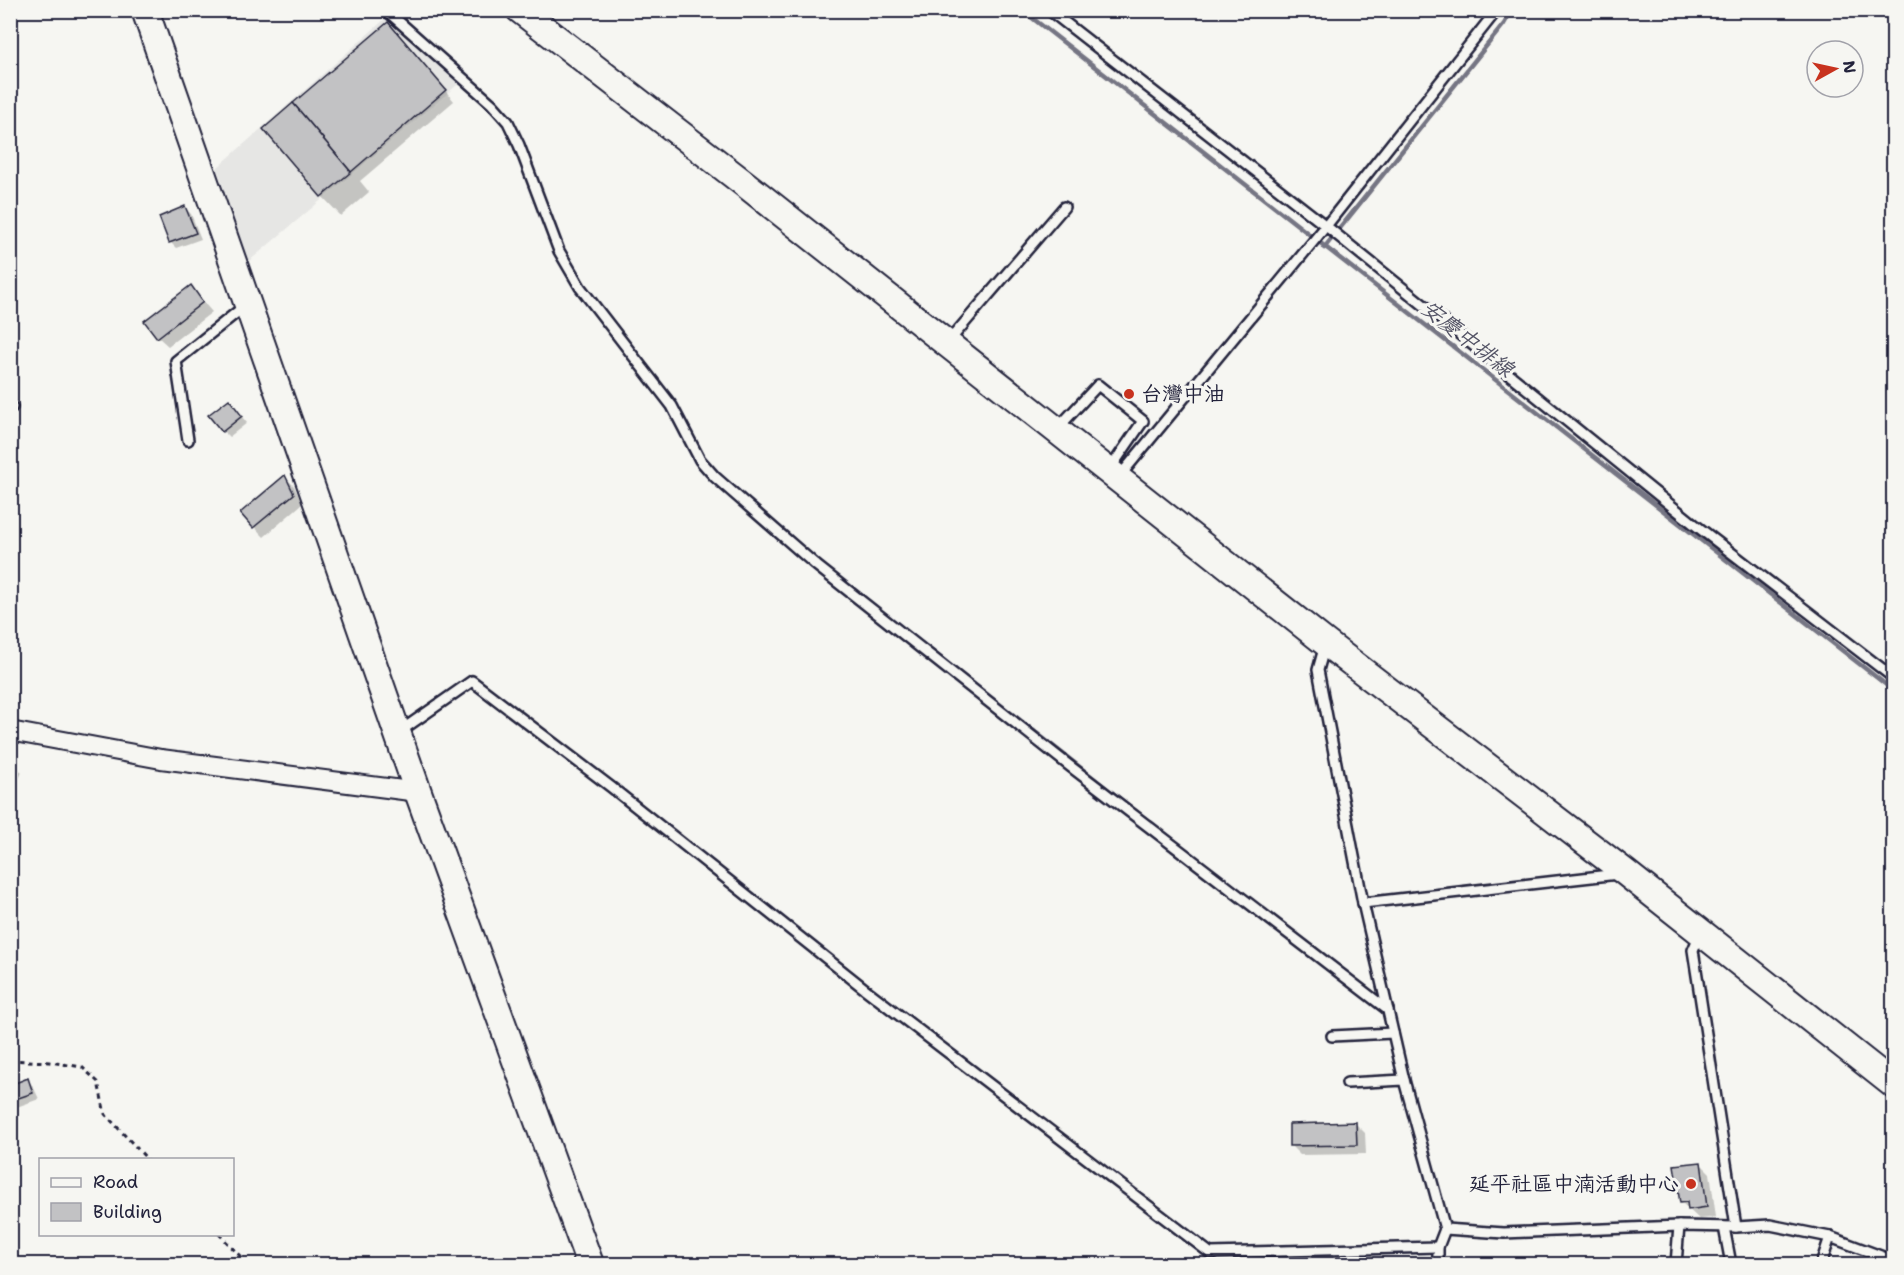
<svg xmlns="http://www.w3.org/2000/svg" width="1904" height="1275" viewBox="0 0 1904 1275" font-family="'Shantell Sans','LXGW WenKai TC',sans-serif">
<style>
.built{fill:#e6e6e4}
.shadow{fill:#0003}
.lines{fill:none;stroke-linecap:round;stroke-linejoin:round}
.stream{stroke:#757583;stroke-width:4.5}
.building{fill:#c2c2c4;stroke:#22223b;stroke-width:1.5}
.lane-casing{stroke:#22223b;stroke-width:14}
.street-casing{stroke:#22223b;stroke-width:22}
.secondary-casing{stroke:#22223b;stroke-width:30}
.path{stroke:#22223b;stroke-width:3;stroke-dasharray:4.5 4.5;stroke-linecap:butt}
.lane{stroke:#f6f6f2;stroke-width:9}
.street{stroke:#f6f6f2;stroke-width:18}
.secondary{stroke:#f6f6f2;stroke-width:26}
.poi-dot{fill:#c8321e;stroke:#f6f6f2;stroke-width:2}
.labels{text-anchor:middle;stroke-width:6;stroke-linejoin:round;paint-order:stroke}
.poi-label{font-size:21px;fill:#22223b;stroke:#f6f6f2;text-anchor:start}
.water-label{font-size:22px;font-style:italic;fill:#535365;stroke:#f6f6f2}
</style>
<rect width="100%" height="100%" fill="#f6f6f2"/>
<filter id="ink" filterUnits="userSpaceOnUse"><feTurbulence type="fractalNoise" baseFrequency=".0167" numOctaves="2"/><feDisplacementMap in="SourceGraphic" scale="12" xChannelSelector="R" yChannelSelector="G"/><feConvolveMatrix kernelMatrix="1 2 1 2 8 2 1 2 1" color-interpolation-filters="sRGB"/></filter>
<g filter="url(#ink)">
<!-- built -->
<path class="built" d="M386,18L463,80L248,262L217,168Z"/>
<!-- shadow -->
<g class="shadow">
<path d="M397,33L454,101L360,181L369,192L341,216L322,196Z"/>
<path d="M185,208L191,214L201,239L176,248L170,242Z"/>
<path d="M190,287L212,312L168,346L158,337Z"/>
<path d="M234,407L247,423L229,437L223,431Z"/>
<path d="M285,477L294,486L302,504L264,537L242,514Z"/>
<path d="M10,763L22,772L16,786L10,783Z"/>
<path d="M27,1080L33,1086L39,1099L14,1108L10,1105V1087Z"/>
<path d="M1355,1123L1365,1133L1366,1154L1300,1155L1291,1146Z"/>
<path d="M1700,1163L1710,1173L1716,1217L1699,1219L1681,1202Z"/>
</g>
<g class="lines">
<!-- stream -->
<g class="stream">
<path d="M1022,10L1894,691"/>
<path d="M1324,248L1504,24L1512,10"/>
<path d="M927,647L1142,816"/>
</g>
</g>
<!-- building -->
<g class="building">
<path d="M388,22L446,90L351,172L293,103Z"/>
<path d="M293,103L351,172L321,197L263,129Z"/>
<path d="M185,206L196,233L169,243L159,217Z"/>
<path d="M191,285L203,302L157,338L144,321Z"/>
<path d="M229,399L242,416L222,432L208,415Z"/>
<path d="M285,475L294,494L253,528L240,513Z"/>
<path d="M10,762L17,764L10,780Z"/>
<path d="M28,1078L33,1093L10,1101V1085Z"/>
<path d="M1356,1122L1357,1145L1289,1146V1124Z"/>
<path d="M1701,1162L1707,1207L1688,1210L1687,1202L1680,1203L1674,1165Z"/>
</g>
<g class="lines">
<!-- lane casing -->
<g class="lane-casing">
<g id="lane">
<path d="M382,10L387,11L492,104L508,122L519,145L559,251L580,287L672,406L700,460L715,477L817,566L1071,767L1388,1010"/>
<path d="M1049,10L1326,226L1694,524L1894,678"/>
<path d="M949,341L1064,207"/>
<path d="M10,409L12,407"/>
<path d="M1057,429L1098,385L1143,421L1110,469"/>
<path d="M188,440L176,361L246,305"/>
<path d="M1119,477L1326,226L1497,10"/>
<path d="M1325,645L1318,670L1363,903L1404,1080L1445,1229L1438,1247V1264"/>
<path d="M399,732L472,681L611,787L865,989L1210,1253L1438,1247"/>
<path d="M1363,903L1618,874"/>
<path d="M1700,934L1693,950L1736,1227"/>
<path d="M1332,1036L1393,1033"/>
<path d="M1347,1083L1404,1080"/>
<path d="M1724,1227L1731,1264"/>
<path d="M1445,1229L1504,1233L1679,1226L1736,1227L1770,1225L1830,1237L1894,1261"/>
<path d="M1676,1264L1679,1226"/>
<path d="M1821,1264L1830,1237"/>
</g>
</g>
<!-- street casing -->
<g class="street-casing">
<path id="street" d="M10,731L161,759L418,792"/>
</g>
<!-- secondary casing -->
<g class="secondary-casing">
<g id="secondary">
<path d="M145,10L418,792L590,1264"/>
<path d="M520,10L745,184L1326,643L1626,873L1894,1085"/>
</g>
</g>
<!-- path -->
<g class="path">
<path d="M10,1060L49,1062L82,1067L98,1082L105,1114L148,1160"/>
<path d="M219,1234L241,1257L245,1264"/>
</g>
<!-- lane -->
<use href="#lane" class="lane"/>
<!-- street -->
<use href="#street" class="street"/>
<!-- secondary -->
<use href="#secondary" class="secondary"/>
</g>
</g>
<!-- markers -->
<g class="poi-dot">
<circle cx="1129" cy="394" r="6"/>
<circle cx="1691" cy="1184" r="6"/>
</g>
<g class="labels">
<!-- poi labels -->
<g class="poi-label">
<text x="1141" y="401">台灣中油</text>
<text x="1679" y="1191" text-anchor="end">延平社區中湳活動中心</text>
</g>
<!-- water labels -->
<g class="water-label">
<text transform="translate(1468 338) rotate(38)" y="8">安慶中排線</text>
</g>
</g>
<!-- margin -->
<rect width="1904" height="1275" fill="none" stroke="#f6f6f2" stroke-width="36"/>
<rect x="18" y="18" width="1868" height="1239" fill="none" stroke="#22223b" stroke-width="2" filter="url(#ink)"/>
<!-- legend -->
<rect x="39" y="1158" width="195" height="78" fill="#f6f6f2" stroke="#a1a1a9" stroke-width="1.5"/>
<rect x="51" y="1178" width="30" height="9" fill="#f6f6f2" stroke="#a1a1a9" stroke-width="1.5"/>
<text x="93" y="1188" font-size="18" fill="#22223b">Road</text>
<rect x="51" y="1203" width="30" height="18" fill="#c2c2c4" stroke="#a1a1a9" stroke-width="1.5"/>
<text x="93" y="1218" font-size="18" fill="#22223b">Building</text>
<!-- north arrow -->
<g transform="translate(1835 69) rotate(82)"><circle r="28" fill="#f6f6f2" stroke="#a1a1a9" stroke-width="1.5"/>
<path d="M0-4.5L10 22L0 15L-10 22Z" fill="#c8321e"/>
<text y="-9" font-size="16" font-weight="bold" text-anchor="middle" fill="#22223b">N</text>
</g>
</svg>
